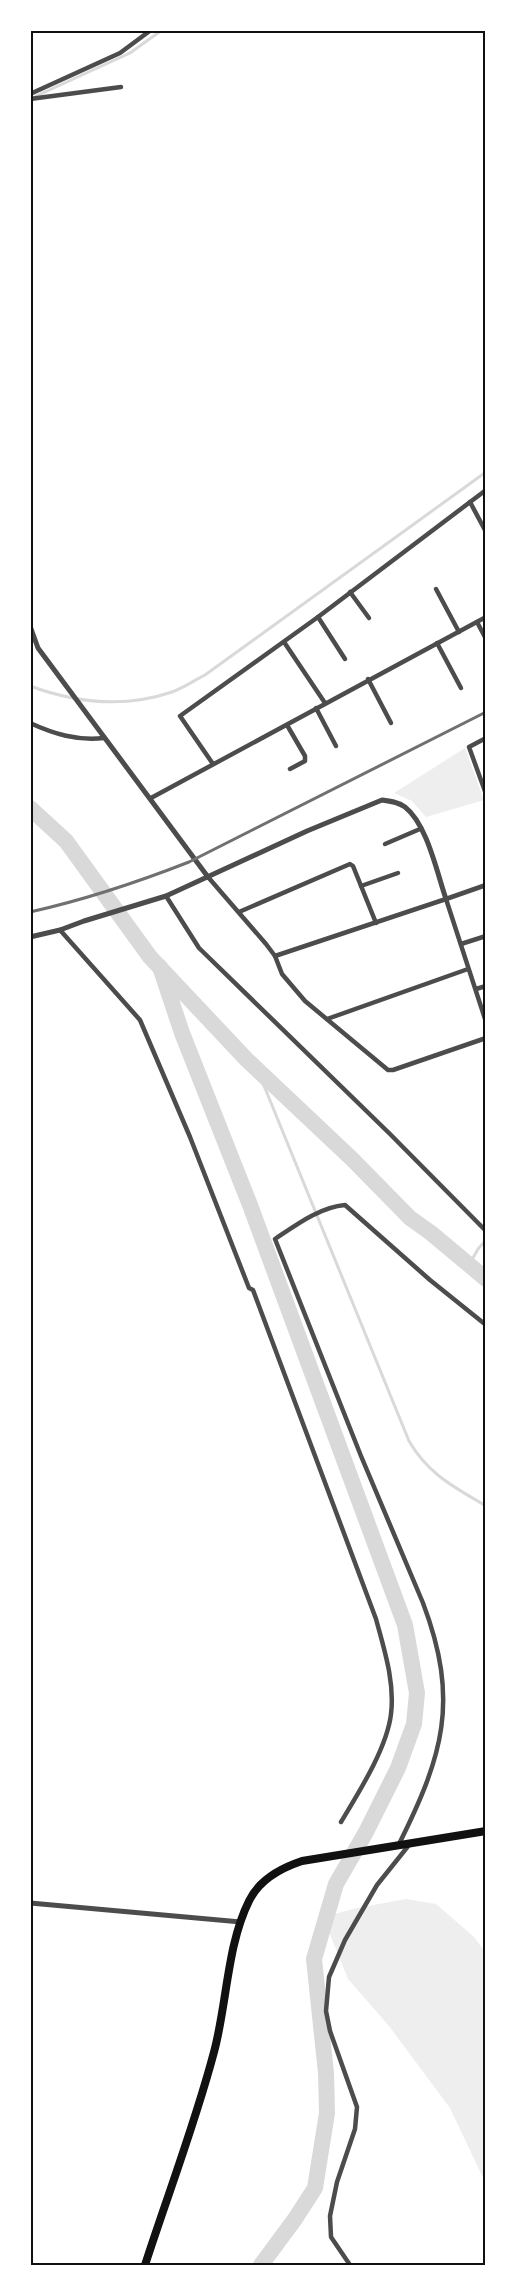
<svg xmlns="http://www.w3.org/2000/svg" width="516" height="2295" viewBox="0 0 516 2295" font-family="'Source Sans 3',sans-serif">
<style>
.green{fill:#eee}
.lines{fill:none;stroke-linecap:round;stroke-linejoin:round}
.stream{stroke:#d9d9d9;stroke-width:3}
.river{stroke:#d9d9d9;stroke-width:16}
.minor{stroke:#4c4c4c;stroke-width:4.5}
.tertiary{stroke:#4c4c4c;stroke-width:5}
.trunk{stroke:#111;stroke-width:8}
.rail{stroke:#707070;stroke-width:3}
.neatline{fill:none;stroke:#111;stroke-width:2}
</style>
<rect width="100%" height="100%" fill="#fff"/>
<!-- green -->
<g class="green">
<path d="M465,748L484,800L426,817L412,801L394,793Z"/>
<path d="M406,1899L436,1904L474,1937L486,1953V2184L450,2108L389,2026L348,1979L323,1917L357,1908Z"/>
</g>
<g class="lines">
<!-- stream -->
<g class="stream">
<path d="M34,97L130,53L162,30"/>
<path d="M30,686C76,703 125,708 172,692C183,688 195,680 205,675L486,472"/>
<path d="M258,1071L409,1441C428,1474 454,1487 486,1506"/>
<path d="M469,1265L478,1249L486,1240"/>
</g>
<!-- river -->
<g class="river">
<path d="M30,808L66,841L150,957L247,1060L352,1159L410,1218L431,1233L486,1279"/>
<path d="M160,967L182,1033L250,1205L405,1625L417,1693L414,1724L398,1768L366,1832L336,1884L314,1959L326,2073L327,2113L315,2188L295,2219L261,2265"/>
</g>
<!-- minor -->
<g class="minor">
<path d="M30,94L120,53L151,30"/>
<path d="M30,99L121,87"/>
<path d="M470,502L486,532"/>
<path d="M436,589L459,632"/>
<path d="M350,592L369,618"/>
<path d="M318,617L345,659"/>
<path d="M477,622L486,639"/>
<path d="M284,642L325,703"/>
<path d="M437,643L461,688"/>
<path d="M368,679L391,723"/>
<path d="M316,708L336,746"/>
<path d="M30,723C54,734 77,741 104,738"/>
<path d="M287,725L305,756V761L290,769"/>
<path d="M486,738L469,747L486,794"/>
<path d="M213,764L180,716L318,617L486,490"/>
<path d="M151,798L486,617"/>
<path d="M385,844L420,829"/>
<path d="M208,877L266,944L275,956L282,974L305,1001L388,1070H393L486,1038"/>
<path d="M361,886L398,873"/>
<path d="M166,896L199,948L390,1134L486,1231"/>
<path d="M239,912L350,864L353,866L376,923"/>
<path d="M60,930L140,1020L190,1137L249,1288L253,1290L376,1619C384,1649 395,1682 391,1714C387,1748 359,1792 341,1822"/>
<path d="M461,944L486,936"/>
<path d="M275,956L446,899L486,1022"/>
<path d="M476,989L486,986"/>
<path d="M327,1019L468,969"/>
<path d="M398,1846C443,1756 460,1701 423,1603L361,1456L275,1239C296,1225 320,1207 345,1205L430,1280L486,1325"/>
<path d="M350,2265L331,2237L330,2216L337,2182L355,2129L357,2107L330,2031L326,2011L329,1977L345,1940L377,1885L409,1845"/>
</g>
<!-- tertiary -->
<g class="tertiary">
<path d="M30,626L38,648L208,877"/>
<path d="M30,937L60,930L84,921L166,896L307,831L382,800C390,801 398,802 405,807C427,824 437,873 446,899L486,885"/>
<path d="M30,1903L241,1922"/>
</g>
<!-- trunk -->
<path class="trunk" d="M145,2265C168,2194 195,2124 214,2052C227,2004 227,1945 249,1901C259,1880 281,1868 302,1861L486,1831"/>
<!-- rail -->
<path class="rail" d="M30,912C84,900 138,882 189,862L486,712"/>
</g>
<!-- border -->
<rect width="516" height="2295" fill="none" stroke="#ffffff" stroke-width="63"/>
<rect x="32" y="32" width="452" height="2232" class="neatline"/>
</svg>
